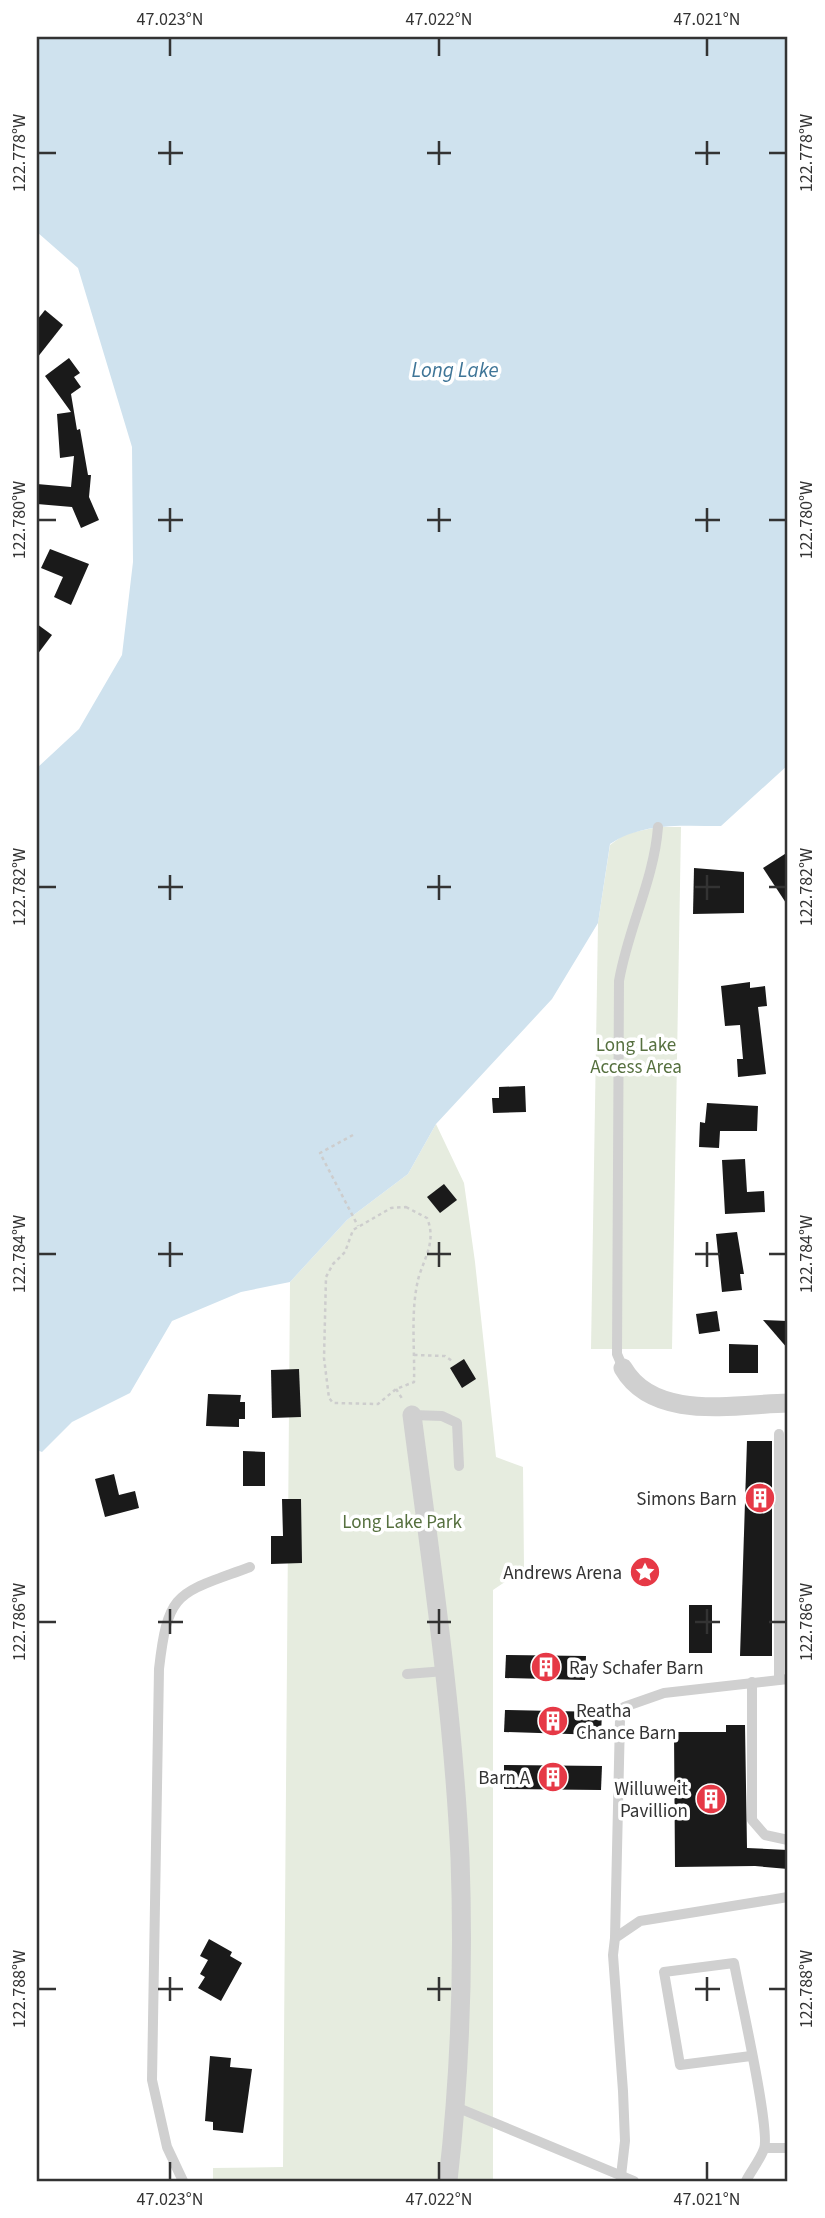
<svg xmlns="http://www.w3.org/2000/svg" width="825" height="2218" viewBox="0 0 825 2218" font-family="'Source Sans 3',sans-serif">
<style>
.green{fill:#e6ecdf}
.water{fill:#cfe2ee}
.building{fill:#1a1a1a}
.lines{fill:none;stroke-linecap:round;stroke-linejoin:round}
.path{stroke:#cdcdcd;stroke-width:2.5;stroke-dasharray:3.5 3.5;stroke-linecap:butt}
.lane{stroke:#d0d0d0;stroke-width:10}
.street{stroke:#d0d0d0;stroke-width:19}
.ticks{fill:none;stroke:#333;stroke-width:2.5}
.labels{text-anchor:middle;stroke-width:7;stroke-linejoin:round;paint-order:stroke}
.park-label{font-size:19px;fill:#56703f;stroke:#fff}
.poi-label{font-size:19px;fill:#333;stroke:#fff;text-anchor:end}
.water-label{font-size:21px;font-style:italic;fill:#3f7597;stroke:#fff}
.neatline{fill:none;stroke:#333;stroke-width:2.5}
.ticks-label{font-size:18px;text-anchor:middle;fill:#333}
</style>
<rect width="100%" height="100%" fill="#fff"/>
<!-- green -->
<g class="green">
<path d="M658,827H681L672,1349H591L598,923L610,845L625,834Z"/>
<path d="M436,1124L464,1183L475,1262L496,1457L523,1467L524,1569L493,1590V2181H213V2168L283,2167L290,1282L347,1220L408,1174Z"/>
<path d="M788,1537V1606L785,1599V1540Z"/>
</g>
<!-- water -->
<path class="water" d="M37,37H788V765L721,826C683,826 643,822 610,844L598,923L552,999L436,1124L408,1174L347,1220L290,1282L241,1292L172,1321L130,1393L72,1422L42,1452L37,1450V768L79,729L122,655L133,562L132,447L78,268L37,232Z"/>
<!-- building -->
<g class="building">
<path d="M45,310L63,325L37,358V320Z"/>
<path d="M69,358L80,373L74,377L81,387L71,394L77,430L80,429L88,475H91L89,497L99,520L81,528L72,507L37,504V484L71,487L74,456L60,458L57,414L71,412L45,376Z"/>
<path d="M50,549L89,564L71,605L54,597L63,577L41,568Z"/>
<path d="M37,624L52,635L37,655Z"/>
<path d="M788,852V906L763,868Z"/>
<path d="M694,868L744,872V913L693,914Z"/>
<path d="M750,982V988L765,986L767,1006L758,1007L766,1074L738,1077L737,1059H743L740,1025L725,1026L721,986Z"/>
<path d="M525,1086L526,1112L493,1113L492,1098H499V1087Z"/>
<path d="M707,1103L758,1106L757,1131H720L719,1148L699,1147L700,1122L705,1123Z"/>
<path d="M745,1159L747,1192L764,1191L765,1212L725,1214L722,1160Z"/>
<path d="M444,1184L457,1200L440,1213L427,1197Z"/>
<path d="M737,1232L744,1274H740L742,1290L722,1292L716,1234Z"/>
<path d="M717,1311L720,1331L699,1334L696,1314Z"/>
<path d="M763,1320L788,1321V1349Z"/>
<path d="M729,1344L758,1345V1373H729Z"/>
<path d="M464,1359L476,1379L462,1388L450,1368Z"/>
<path d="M299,1369L301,1417L272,1418L271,1370Z"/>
<path d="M208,1394L241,1395L240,1402H245V1419H239V1427L206,1426Z"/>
<path d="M747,1441H772V1656H740Z"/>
<rect x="786" y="1441" width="2" height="65"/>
<path d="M243,1451L265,1452V1486H243Z"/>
<path d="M114,1474L119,1495L135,1491L139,1508L105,1517L95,1479Z"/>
<path d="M282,1499H301L302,1563L271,1564V1536H283Z"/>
<rect x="689" y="1605" width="23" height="48"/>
<path d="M506,1655L586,1656L585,1680L505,1678Z"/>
<path d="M505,1710L602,1712L601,1735L504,1732Z"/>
<path d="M726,1725H745L747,1848L788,1850V1869L755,1866L675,1867L674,1732H726Z"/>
<path d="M504,1765L602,1766L601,1790L504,1789Z"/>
<path d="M209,1939L232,1952L230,1956L242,1963L221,2001L198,1988L205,1977L200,1974L208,1960L200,1956Z"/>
<path d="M210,2056L231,2058L230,2067L252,2069L243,2133L213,2130V2122L205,2121Z"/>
</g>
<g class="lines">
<!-- path -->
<g class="path">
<path d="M353,1135L320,1153L358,1226"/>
<path d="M406,1207L427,1218C436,1240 426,1255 419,1276C410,1310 415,1347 414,1382L396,1389L378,1404L333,1403L329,1398L324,1358L326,1277L333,1264L345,1252L353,1230L391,1208Z"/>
<path d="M414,1355L445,1356L452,1361"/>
<path d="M396,1389L403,1400"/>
</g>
<!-- lane -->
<g class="lane">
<path d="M623,1368L617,1354L619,981C628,928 654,880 658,827"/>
<path d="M412,1415L442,1416L457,1423L459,1466"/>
<path d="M779,1434V1680"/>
<path d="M407,1674L445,1671"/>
<path d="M752,1682V1820L765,1835L788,1840"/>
<path d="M615,1938L620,1719L624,1707L664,1693L788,1679"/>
<path d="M456,2107L634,2181"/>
<path d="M765,2148H788"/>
<path d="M621,2176L625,2141L623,2091L613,1955L615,1938L640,1921L788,1897"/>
<path d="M183,2181L167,2147L152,2080L159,1669C168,1589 178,1594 250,1567"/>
<path d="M746,2181C751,2171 760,2160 764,2149C771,2130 739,1992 734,1963L664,1972L680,2065L751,2056"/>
</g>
<!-- street -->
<g class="street">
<path d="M623,1368C654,1422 736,1404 788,1403"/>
<path d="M412,1415C431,1562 453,1710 460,1858C464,1966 460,2074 448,2181"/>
</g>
</g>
<!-- ticks -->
<path class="ticks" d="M170,38V56M439,38V56M707,38V56M170,141V165M439,141V165M707,141V165M38,153H56M158,153H183M427,153H451M695,153H720M769,153H786M170,508V532M439,508V532M707,508V532M38,520H56M158,520H183M427,520H451M695,520H720M769,520H786M170,875V900M439,875V900M707,875V900M38,887H56M158,887H183M427,887H451M695,887H720M769,887H786M170,1242V1267M439,1242V1267M707,1242V1267M38,1254H56M158,1254H183M427,1254H451M695,1254H720M769,1254H786M170,1609V1634M439,1609V1634M707,1609V1634M38,1622H56M158,1622H183M427,1622H451M695,1622H720M769,1622H786M170,1977V2001M439,1977V2001M707,1977V2001M38,1989H56M158,1989H183M427,1989H451M695,1989H720M769,1989H786M170,2162V2180M439,2162V2180M707,2162V2180"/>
<!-- icons -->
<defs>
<g id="building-disc" transform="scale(1.575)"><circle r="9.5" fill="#e63946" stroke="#fff"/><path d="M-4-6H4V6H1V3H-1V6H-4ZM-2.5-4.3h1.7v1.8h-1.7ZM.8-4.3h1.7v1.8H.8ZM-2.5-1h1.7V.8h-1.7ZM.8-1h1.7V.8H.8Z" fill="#fff"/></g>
<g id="sight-disc" transform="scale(1.575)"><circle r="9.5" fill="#e63946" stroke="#fff"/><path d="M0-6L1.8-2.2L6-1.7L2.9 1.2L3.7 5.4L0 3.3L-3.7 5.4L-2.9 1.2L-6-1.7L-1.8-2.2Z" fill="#fff"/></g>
</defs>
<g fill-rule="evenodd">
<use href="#building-disc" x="760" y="1498"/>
<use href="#sight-disc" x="645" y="1572"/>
<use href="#building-disc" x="546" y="1667"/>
<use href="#building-disc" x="553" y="1721"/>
<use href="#building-disc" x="553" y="1777"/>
<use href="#building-disc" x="711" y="1799"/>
</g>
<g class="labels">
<!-- park labels -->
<g class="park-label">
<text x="636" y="1051">Long Lake<tspan x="636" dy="22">Access Area</tspan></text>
<text x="402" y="1528">Long Lake Park</text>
</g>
<!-- poi labels -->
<g class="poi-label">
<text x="737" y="1505">Simons Barn</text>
<text x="622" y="1579">Andrews Arena</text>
<text x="569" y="1674" text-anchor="start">Ray Schafer Barn</text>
<text x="576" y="1717" text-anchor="start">Reatha<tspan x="576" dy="22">Chance Barn</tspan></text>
<text x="530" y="1784">Barn A</text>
<text x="688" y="1795">Willuweit<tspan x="688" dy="22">Pavillion</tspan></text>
</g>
<!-- water labels -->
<g class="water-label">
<text x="455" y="377">Long Lake</text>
</g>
</g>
<!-- border -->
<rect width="825" height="2218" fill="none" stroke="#ffffff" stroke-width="77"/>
<rect x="38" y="38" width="748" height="2142" class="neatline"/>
<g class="ticks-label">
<text x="170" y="25">47.023°N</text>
<text x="439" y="25">47.022°N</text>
<text x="707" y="25">47.021°N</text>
<text transform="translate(806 153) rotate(-90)" y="6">122.778°W</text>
<text transform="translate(19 153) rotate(-90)" y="6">122.778°W</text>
<text transform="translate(806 520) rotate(-90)" y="6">122.780°W</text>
<text transform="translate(19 520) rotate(-90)" y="6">122.780°W</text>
<text transform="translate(806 887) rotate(-90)" y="6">122.782°W</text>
<text transform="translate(19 887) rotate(-90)" y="6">122.782°W</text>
<text transform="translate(19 1254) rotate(-90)" y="6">122.784°W</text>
<text transform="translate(806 1254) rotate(-90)" y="6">122.784°W</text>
<text transform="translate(19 1622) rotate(-90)" y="6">122.786°W</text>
<text transform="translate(806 1622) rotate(-90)" y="6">122.786°W</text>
<text transform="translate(806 1989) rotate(-90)" y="6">122.788°W</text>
<text transform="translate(19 1989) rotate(-90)" y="6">122.788°W</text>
<text x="170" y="2205">47.023°N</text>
<text x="439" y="2205">47.022°N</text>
<text x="707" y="2205">47.021°N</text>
</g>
</svg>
